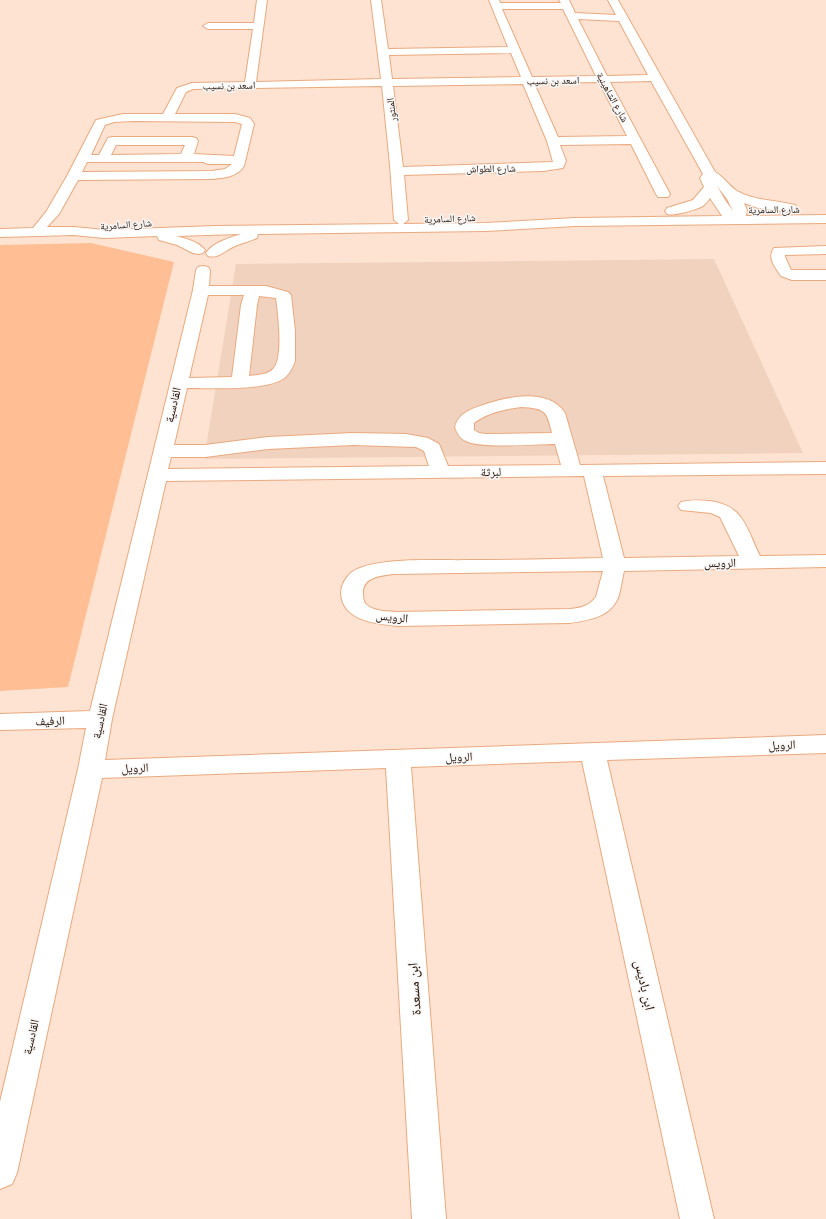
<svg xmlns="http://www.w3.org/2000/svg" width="826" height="1219" viewBox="0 0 826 1219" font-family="'Public Sans','Noto Naskh Arabic',sans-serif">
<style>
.built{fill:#f0d2bf}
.green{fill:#ffbe93}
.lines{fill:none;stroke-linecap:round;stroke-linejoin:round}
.minor-casing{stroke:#eaa97e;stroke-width:2}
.minor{fill:#fff;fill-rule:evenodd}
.labels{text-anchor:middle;stroke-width:3;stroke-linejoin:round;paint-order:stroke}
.far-street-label{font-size:10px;fill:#260f01;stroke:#f6f6f6}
.street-label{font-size:12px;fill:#260f01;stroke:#f6f6f6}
.near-street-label{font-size:14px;fill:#260f01;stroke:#f6f6f6}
</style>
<rect width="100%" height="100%" fill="#ffe3d2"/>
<!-- built -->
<path class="built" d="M714,259L803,453L204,459L236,264Z"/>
<!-- green -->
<path class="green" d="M91,243L174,262L68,687L0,691V245Z"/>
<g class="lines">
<!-- minor casing -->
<g class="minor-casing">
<g id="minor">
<path d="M257,0H267L256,82L381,79L371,0H381L388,49L508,47L489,0H499L500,3H561L559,0H569L575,13L616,15L608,0H618L715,172C724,177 729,186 737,191C755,201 775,200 795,205L797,208L795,211L790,212L758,208L744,203L747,210L746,216L826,215V223L575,226L486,231L258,234L257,238C250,241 242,243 235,246C225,250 219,259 208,256L206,253C213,242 230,238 241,234L175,236C185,238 199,242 205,250L203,253L198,254L193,253L177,245L159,240L157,236L104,238L74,235L0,237V229L33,228L46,212L67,176L96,120L123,114H163L177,88L192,83L245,82L253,29H208L203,26L208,23H254ZM502,9H563L596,76L532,77ZM578,19L619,21L648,75L607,76ZM511,53L521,77L392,79L389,55ZM651,81L703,174L700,178L704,187L693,200L667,208L665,211L667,214C674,216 696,210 703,206C705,204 708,201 710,198L722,216L575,218L486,223L403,224L408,220L404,175L543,171L563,168L566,161L560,145L631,144L656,194L658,197H668L670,194L610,82ZM599,82L627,136L558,137L534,83ZM523,84L547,141L553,162L403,167L393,86ZM382,86L390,165L394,220L399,224L216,226L104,230L74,227H47L59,214L78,180L212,179C224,178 237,177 244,166L254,124L250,118L235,114H175L186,92L193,89ZM133,121L235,122L242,124L234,156L194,154L198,141L196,138L192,137H112L108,138L99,155H91L105,125L114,122ZM116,145H185L181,154L111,155ZM87,162H203L208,164H232L225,169L212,171L82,172ZM717,186L727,199L733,211L725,200Z"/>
<path d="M826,246V254L785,255V257L791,270H826V280H792L781,276C775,267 767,258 774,248Z"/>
<path d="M203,266L208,267L210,270L209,286H266L288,292L291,295L295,331V361C293,367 289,375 283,379C263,391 211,388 187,388L174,445H205L268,437L353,433L406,434L428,438L439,444L448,466L561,465L555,444C535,444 482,449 466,441C460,439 457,433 455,427C459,411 475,408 489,403C512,396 549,389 565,413L580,465L826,462V474L603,476L624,558L739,556L720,517L711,513L681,510L678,506L681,502C690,500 699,500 709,501C744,505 746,528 760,556L826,555V567L624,571C622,579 621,590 618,598C609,618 588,620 570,623L398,626C377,624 342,621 341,593C341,585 346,577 352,572C376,556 440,561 469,560C514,560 559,559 603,558L584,476L166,481L112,719L105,760L826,735V753L607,760L714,1219H680L582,761L411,767L446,1219H412L386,768L102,778L17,1173L12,1184L0,1189V1102L78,769L86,728L0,730V714L90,711L193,290L196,270L198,267ZM208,295H244L241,305L232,377L189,378ZM259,296L276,298C278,312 284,359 273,369C267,375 257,375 249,376L257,305ZM521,407C545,408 547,411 552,433L486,434L479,433L474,430V423C486,413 505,409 521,407ZM353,445L416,447L424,451L429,466L168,469L171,457H205L268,449ZM603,571L596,597C589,606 581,608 570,609L398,612C388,611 375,612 367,605C364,603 363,598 363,594C362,577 380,576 393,574Z"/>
</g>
</g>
<!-- minor -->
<use href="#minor" class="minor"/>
</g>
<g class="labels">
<!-- far-street labels -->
<g class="far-street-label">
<text transform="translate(553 80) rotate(-1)" y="4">اسعد بن نسيب</text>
<text transform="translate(229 85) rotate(-1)" y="4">اسعد بن نسيب</text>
<text transform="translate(613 97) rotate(61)" y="4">شارع الشاهينية</text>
<text transform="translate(391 110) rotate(-97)" y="4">المنثور</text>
<text transform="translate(491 168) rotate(-1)" y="4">شارع الطواش</text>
<text transform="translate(774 209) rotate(-1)" y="4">شارع السامرية</text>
<text transform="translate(450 218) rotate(-2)" y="4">شارع السامرية</text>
<text transform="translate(126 224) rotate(-4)" y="4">شارع السامرية</text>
</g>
<!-- street labels -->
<g class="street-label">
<text transform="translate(173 405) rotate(-77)" y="4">القادسية</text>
<text transform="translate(491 472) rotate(-1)" y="4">لبرثة</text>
<text transform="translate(720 563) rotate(-1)" y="4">الرويس</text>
<text transform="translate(392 617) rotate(6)" y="4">الرويس</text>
<text transform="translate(50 721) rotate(-2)" y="4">الرفيف</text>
<text transform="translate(100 721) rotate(-78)" y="4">القادسية</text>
<text transform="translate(782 745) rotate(-2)" y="4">الرويل</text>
<text transform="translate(459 757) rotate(-2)" y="4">الرويل</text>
<text transform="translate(135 768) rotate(-2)" y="4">الرويل</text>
<text transform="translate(31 1037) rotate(-77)" y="4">القادسية</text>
</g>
<!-- near-street labels -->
<g class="near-street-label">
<text transform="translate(645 985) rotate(77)" y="5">ابن باديس</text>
<text transform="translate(414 989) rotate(-94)" y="5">ابن مسعدة</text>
</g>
</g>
</svg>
